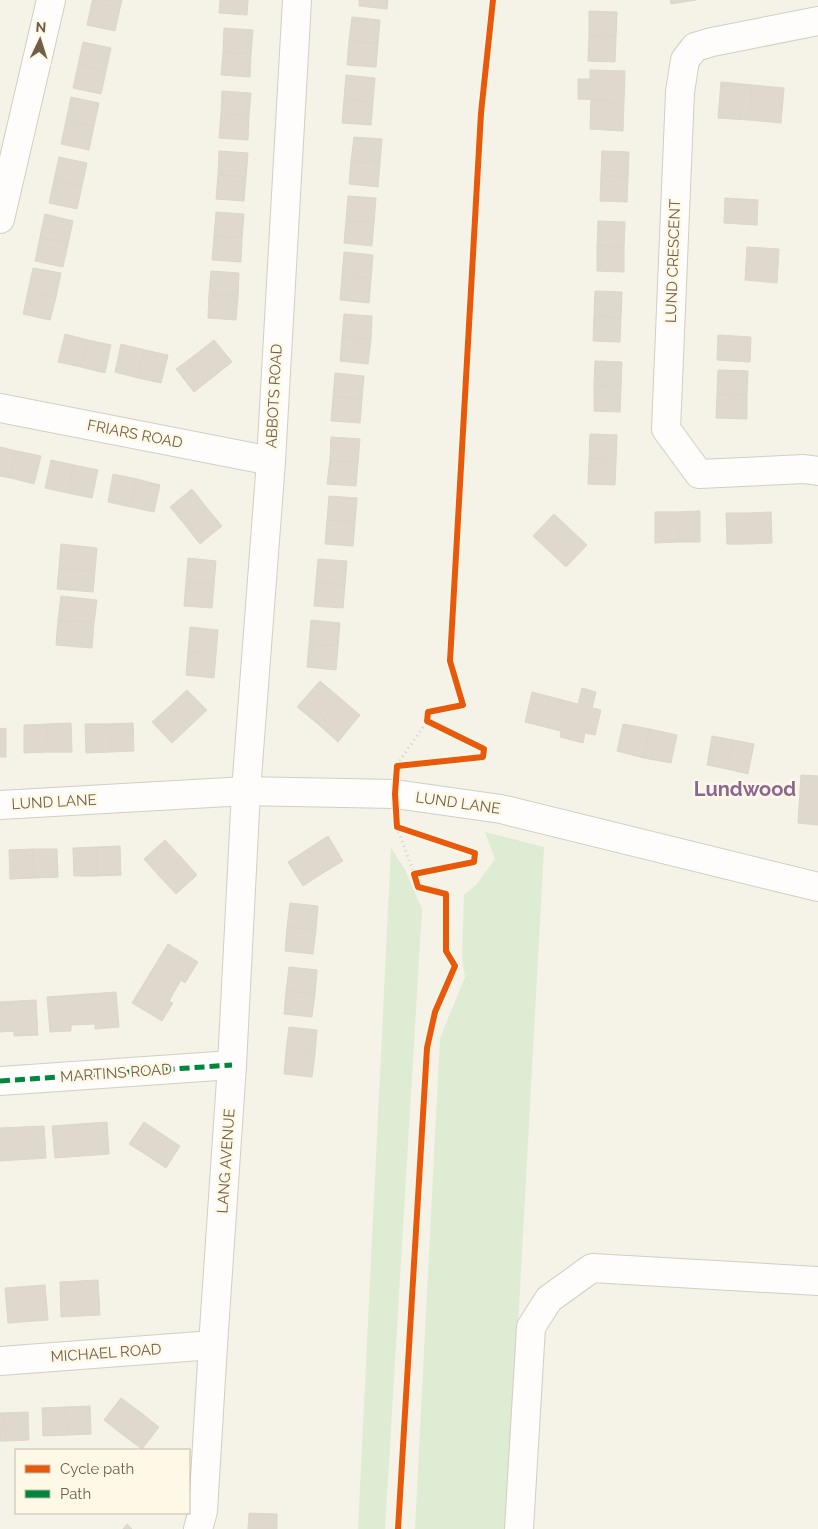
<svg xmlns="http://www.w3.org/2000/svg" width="818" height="1529" viewBox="0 0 818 1529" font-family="Raleway,sans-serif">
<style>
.green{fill:#ddecd2}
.building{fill:#ded8cd;stroke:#ddd6ca}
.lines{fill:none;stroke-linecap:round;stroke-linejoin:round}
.minor-casing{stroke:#d3cec2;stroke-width:30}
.path{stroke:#d6d0c9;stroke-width:3;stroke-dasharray:1 4;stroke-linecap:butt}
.minor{stroke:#fefdfb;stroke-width:28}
.quiet{stroke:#00873e;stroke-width:5;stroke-dasharray:10 5;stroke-linecap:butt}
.cycleway-casing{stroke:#fef9e7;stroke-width:9}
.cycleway{stroke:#e8590c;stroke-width:6}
.labels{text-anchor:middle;stroke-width:5;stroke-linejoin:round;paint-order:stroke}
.street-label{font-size:15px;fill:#705e49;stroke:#fef9e7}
.district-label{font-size:20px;font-weight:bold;fill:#8c6594;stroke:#fef9e7}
</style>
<rect width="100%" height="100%" fill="#f5f2e7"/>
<!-- green -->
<g class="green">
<path d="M485,832L544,847L507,1529H415L440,1038L465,977L462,956L464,895L477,884L495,859Z"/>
<path d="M391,848L405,870L422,909L385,1529H358Z"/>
</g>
<!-- building -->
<g class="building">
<path d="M93,0H122L120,8L92,2Z"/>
<path d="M220,0H248L247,15L219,13Z"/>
<path d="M359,0H388L387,9L359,6Z"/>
<path d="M670,0H696L671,4Z"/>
<path d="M92,2L120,8L115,31L87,25Z"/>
<path d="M589,11L617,12L616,37L589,36Z"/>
<path d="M352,17L380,20L378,43L349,41Z"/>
<path d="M224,28L253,30L251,54L223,52Z"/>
<path d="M589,36L616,37L615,62L588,61Z"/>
<path d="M349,41L378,43L376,67L347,65Z"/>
<path d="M83,42L111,48L106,71L78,65Z"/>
<path d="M223,52L251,54L250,77L221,75Z"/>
<path d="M78,65L106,71L101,94L73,88Z"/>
<path d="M590,70L625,71L624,101L578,99V79H590Z"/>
<path d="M346,75L375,78L373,102L344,99Z"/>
<path d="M721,82L752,85L749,120L718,118Z"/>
<path d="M752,85L784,88L781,123L749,120Z"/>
<path d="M222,91L251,93L249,116L221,114Z"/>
<path d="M71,97L99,103L94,126L66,121Z"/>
<path d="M344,99L373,102L371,125L342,123Z"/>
<path d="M591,100L624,101L623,131L590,129Z"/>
<path d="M221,114L249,116L248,140L219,138Z"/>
<path d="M66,121L94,126L89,150L61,144Z"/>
<path d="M354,137L382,139L380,163L351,161Z"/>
<path d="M219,151L248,153L246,177L218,175Z"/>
<path d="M602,151L629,152L628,177L601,176Z"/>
<path d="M59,157L87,163L82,186L54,180Z"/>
<path d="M351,161L380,163L378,187L349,184Z"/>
<path d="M218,175L246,177L244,201L216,199Z"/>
<path d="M601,176L628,177L627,202L600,201Z"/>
<path d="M54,180L82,186L77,209L49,203Z"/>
<path d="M348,196L376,198L374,222L346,220Z"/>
<path d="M725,198L758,200L757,225L724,223Z"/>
<path d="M216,212L244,214L242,238L214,236Z"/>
<path d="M45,214L73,221L68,244L40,237Z"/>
<path d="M346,220L374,222L372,246L344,243Z"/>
<path d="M598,221L625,222L624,247L597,246Z"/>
<path d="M214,236L242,238L241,262L212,260Z"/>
<path d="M40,237L68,244L63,267L35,261Z"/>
<path d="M597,246L624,247V272L597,271Z"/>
<path d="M747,247L779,249L777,283L745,280Z"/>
<path d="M344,252L373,255L371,279L342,276Z"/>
<path d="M33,268L61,273L56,297L28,291Z"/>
<path d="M211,271L239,273L238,296L209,294Z"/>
<path d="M342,276L371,279L369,303L340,300Z"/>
<path d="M28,291L56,297L50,320L23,314Z"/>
<path d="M595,291L622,292L621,317L594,316Z"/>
<path d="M209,294L238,296L236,320L208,318Z"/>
<path d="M344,314L372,316L371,340L342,337Z"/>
<path d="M594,316L621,317L620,342L593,341Z"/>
<path d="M65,334L88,340L81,367L58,362Z"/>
<path d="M718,335L751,337L750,362L717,360Z"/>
<path d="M342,337L371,340L368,364L340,361Z"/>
<path d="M88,340L111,345L105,373L81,367Z"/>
<path d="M214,340L232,362L213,377L195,355Z"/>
<path d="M121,344L145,350L138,378L115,372Z"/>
<path d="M145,350L168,355L161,383L138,378Z"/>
<path d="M195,355L213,377L194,392L176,369Z"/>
<path d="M595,361L622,362L621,387L594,386Z"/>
<path d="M718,370L748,371L747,395L717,394Z"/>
<path d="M335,373L364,376L362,399L333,397Z"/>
<path d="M594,386L621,387L620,412L594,411Z"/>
<path d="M717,394L747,395V419L716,418Z"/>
<path d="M333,397L362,399L360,423L331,421Z"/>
<path d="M590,434L617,435L616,460L589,459Z"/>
<path d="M331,437L360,439L358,462L330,460Z"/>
<path d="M0,447L17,451L11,478L0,476Z"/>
<path d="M17,451L41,456L34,484L11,478Z"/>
<path d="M589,459L616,460L615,485L588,484Z"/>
<path d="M51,460L74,465L68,493L45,488Z"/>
<path d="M330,460L358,462L356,486L327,484Z"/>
<path d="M74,465L98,470L92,498L68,493Z"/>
<path d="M113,474L137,479L131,507L108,502Z"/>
<path d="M137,479L160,485L154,512L131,507Z"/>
<path d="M192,489L207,508L185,525L170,507Z"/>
<path d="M329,496L357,498L355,522L327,520Z"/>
<path d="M207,508L222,526L200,544L185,525Z"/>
<path d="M700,511V542H678L677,512Z"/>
<path d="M655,512H677L678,542L655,543Z"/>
<path d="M771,512L772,543L749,544V513Z"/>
<path d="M726,513H749V544H727Z"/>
<path d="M554,514L587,545L566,567L533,536Z"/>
<path d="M327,520L355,522L353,546L325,544Z"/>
<path d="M61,544L97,548L95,571L59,568Z"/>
<path d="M188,558L216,561L214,584L186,582Z"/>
<path d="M318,559L347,561L345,585L316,582Z"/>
<path d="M59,568L95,571L93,592L57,589Z"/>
<path d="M186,582L214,584L212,608L184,606Z"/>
<path d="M316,582L345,585L343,608L314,606Z"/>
<path d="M61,596L97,600L94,623L58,620Z"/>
<path d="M58,620L94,623L92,648L56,645Z"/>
<path d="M311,620L340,623L338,646L309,644Z"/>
<path d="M190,627L218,630L216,654L188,651Z"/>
<path d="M309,644L338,646L336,670L307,667Z"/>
<path d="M188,651L216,654L214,678L186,675Z"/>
<path d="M320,681L340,698L318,724L297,707Z"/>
<path d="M582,688L596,692L592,708L601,710L595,735L585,733L583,743L560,737L561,731L525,722L532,692L578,704Z"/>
<path d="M187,690L207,710L190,726L170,706Z"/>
<path d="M340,698L360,715L338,742L318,724Z"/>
<path d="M170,706L190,726L172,743L152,722Z"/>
<path d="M71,723L72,752H48L47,724Z"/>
<path d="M133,723L134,751L110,752L109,724Z"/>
<path d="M47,724L48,752L24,753V725Z"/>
<path d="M85,724H109L110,752L86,753Z"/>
<path d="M623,724L650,729L644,758L617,751Z"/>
<path d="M6,728V757H0V729Z"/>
<path d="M650,729L677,735L671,763L644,758Z"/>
<path d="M712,736L733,740L727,769L707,765Z"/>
<path d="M733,740L754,744L748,774L727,769Z"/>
<path d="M801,775L818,776V825L798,823Z"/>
<path d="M328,836L343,861L323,873L308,849Z"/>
<path d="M165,840L181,857L160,877L144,859Z"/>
<path d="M120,846L121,875L97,876V847Z"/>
<path d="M97,847V876H74L73,848Z"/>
<path d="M33,849L34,878L10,879L9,850Z"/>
<path d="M33,849H57L58,877L34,878Z"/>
<path d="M308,849L323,873L303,886L288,862Z"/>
<path d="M181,857L197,875L176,894L160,877Z"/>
<path d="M290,903L318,906L316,930L287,927Z"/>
<path d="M287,927L316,930L313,954L285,951Z"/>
<path d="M168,944L198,962L185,983L181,980L169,1001L173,1003L162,1021L132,1003Z"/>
<path d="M289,967L317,970L315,994L286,991Z"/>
<path d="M286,991L315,994L312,1017L284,1014Z"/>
<path d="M116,992L119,1027L95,1029V1024L71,1025V1031L50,1032L47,997Z"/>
<path d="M36,1000L38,1035L14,1036V1031L0,1032V1002Z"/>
<path d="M289,1027L317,1030L315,1054L286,1051Z"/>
<path d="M286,1051L315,1054L312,1077L284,1074Z"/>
<path d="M107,1122L109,1154L55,1158L52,1126Z"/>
<path d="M144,1122L162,1134L148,1156L129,1144Z"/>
<path d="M44,1126L46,1158L0,1161V1128Z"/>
<path d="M162,1134L180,1146L166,1168L148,1156Z"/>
<path d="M98,1280L100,1315L61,1317L60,1282Z"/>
<path d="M45,1285L48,1320L8,1323L5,1288Z"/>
<path d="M121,1398L140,1412L123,1435L104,1420Z"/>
<path d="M90,1406L91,1434L67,1435L66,1407Z"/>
<path d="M66,1407L67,1435L43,1436L42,1408Z"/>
<path d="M28,1412L29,1440L5,1441L4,1413Z"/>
<path d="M140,1412L159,1427L142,1449L123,1435Z"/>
<path d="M0,1413H4L5,1441H0Z"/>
<path d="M249,1513L277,1514V1529H248Z"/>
<path d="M127,1524L132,1529H123Z"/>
</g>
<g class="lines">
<!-- minor casing -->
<g class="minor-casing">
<g id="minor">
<path d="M818,21L712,42L695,47L685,60L680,92L666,429L699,474L804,469L818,471"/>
<path d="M0,219L51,0"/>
<path d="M0,408L271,461"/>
<path d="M0,805L246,791L395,794L501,809L818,887"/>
<path d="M0,1081L232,1065"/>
<path d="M0,1361L213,1345"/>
<path d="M198,1529L203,1511L213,1345L232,1065L246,791L271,461L297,0"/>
<path d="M519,1529L531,1327L549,1299L592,1268L818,1281"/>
</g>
</g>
<!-- path -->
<g class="path">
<path d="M397,765L427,721"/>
<path d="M397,827L414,874"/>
</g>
<!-- minor -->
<use href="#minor" class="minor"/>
<!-- quiet -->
<path class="quiet" d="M0,1081L232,1065"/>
<!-- cycleway casing -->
<g class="cycleway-casing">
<path id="cycleway" d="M398,1529L427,1048L435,1012L455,966L446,951V894L418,887L414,874L474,862L475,853L397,827L395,794L397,766L483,757L484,749L427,721L428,712L463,705L450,661L481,113L493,0"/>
</g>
<!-- cycleway -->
<use href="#cycleway" class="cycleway"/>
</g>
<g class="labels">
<!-- street labels -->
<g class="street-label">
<text transform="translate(673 261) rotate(-88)" y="5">LUND CRESCENT</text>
<text transform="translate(274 396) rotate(-87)" y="5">ABBOTS ROAD</text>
<text transform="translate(135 434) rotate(11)" y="5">FRIARS ROAD</text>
<text transform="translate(54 802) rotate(-3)" y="5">LUND LANE</text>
<text transform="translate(458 803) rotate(8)" y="5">LUND LANE</text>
<text transform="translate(116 1073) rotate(-4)" y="5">MARTINS ROAD</text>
<text transform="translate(226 1161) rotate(-86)" y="5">LANG AVENUE</text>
<text transform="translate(106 1353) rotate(-4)" y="5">MICHAEL ROAD</text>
</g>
<!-- district labels -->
<g class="district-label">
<text x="745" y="796">Lundwood</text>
</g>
</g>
<!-- legend -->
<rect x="15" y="1449" width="175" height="65" fill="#fef9e7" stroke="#c5bba8"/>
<rect x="25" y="1465" width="25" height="8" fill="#e8590c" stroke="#c5bba8"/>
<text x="60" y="1474" font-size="15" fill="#705e49">Cycle path</text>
<rect x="25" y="1490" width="25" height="8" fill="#00873e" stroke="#c5bba8"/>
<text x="60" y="1499" font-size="15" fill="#705e49">Path</text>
<!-- north arrow -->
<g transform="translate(40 40) rotate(4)" stroke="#fef9e7" stroke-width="4" paint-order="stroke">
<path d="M0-4L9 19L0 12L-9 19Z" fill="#705e49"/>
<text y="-8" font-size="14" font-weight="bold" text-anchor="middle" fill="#705e49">N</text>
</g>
</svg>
